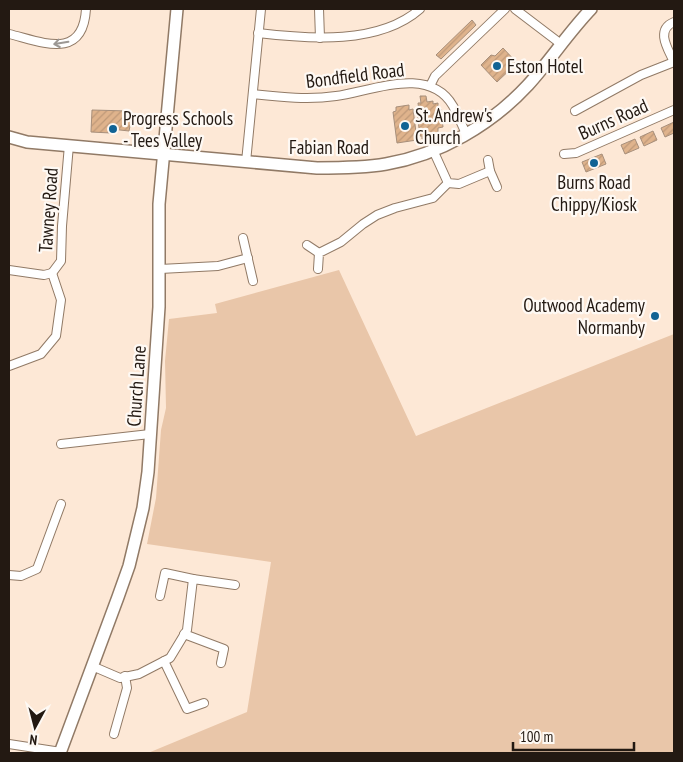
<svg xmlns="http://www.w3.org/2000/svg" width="683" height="762" viewBox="0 0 683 762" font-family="'PT Sans Narrow',sans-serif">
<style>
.green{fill:#e9c6a9}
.building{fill:url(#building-hatch);stroke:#a78f7b}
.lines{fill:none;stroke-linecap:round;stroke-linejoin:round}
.street-casing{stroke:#917a66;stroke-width:10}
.secondary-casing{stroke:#917a66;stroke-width:14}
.street{stroke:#fff;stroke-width:8}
.secondary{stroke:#fff;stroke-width:11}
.oneway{stroke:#9c9894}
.poi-dot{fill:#116394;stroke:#fef9f4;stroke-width:2}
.labels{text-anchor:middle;stroke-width:4.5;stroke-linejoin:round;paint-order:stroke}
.poi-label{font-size:19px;fill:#231912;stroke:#fef9f4;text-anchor:start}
.street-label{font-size:19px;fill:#231912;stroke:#fef9f4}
</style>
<defs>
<pattern id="building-hatch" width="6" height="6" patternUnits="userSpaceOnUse" patternTransform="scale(1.25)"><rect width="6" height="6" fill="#dfb38c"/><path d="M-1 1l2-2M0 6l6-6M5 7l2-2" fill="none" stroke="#bf9978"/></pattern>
</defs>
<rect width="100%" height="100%" fill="#fde8d6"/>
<!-- green -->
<path class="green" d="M339,270L416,436L674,334V753H148L247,712L271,562L147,544L156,498L161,430L166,408L165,361L169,319L217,313L215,304Z"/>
<!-- building -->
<g class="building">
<path d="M472,20L476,25L441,59L436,55Z"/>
<path d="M503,48L517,63L497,82L481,65L491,55L495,56Z"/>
<path d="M420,96H426L427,102L433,101V104L438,103V110L441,109L443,127L438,128V132L422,139V136H420L417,112L419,111L418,103H421Z"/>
<path d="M409,105V110L413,109L417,140L397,143L393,112L396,111V107Z"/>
<path d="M92,110L129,111V121H131L129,131L111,129V133L91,132Z"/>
<path d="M674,122V133L665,137L661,128Z"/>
<path d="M653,131L657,140L644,146L640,137Z"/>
<path d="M635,139L639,148L625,154L621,145Z"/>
<path d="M602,154L606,164L586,172L582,162Z"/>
</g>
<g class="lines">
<!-- street casing -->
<g class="street-casing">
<g id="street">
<path d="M319,9L320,38"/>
<path d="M515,9L561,44"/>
<path d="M674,22C655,30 668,49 674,62"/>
<path d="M258,33C309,39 379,45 420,9"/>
<path d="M9,34C42,42 83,61 86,9"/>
<path d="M430,86L435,76L505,9"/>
<path d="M253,94C281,97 308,100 336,96C372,91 429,65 453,106C458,115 462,125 466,134"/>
<path d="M575,111L641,75L674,62"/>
<path d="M433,150L448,183L459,184L490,171L497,187"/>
<path d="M564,154L576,153L674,110"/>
<path d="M488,160L490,171"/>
<path d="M246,162L261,9"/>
<path d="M243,238L253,281"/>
<path d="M307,245L319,253"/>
<path d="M160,269L218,266L248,258"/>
<path d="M318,269L319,253L341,242L363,224L377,215L395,208L433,198L448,183"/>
<path d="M9,270L44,275L52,273"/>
<path d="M52,273L61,261L62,226L69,145"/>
<path d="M9,366L41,354L56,336L61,300L52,273"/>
<path d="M61,444L150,434"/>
<path d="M9,575L21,576L37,569L61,504"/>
<path d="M160,596L165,573L193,579"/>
<path d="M184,634L224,649L221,663"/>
<path d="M164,661L187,709L204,703"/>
<path d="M92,666L120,678L139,674L170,658L187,630L193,579L235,585"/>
<path d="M114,734L127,688L125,676"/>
<path d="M9,744L61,752"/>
</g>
</g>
<!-- secondary casing -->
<g class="secondary-casing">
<g id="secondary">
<path d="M9,137L27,142L317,168C340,168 363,168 386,164C439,155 491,125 528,85C550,61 568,33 591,9"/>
<path d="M60,753L118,597L129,566L143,508L148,472L159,307V204L177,9"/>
</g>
</g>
<!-- street -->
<use href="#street" class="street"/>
<!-- secondary -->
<use href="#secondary" class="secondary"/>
</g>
<!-- one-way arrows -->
<defs><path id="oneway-shaft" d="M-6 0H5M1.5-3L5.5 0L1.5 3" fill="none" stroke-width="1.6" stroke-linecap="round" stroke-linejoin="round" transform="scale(1.25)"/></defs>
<use class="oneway" href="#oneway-shaft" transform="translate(61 43) rotate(171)"/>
<!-- markers -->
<g class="poi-dot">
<circle cx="497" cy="66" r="5"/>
<circle cx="405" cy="126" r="5"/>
<circle cx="113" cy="129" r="5"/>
<circle cx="594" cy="163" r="5"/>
<circle cx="655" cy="316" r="5"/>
</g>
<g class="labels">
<!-- poi labels -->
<g class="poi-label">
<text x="507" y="73">Eston Hotel</text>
<text x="415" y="122">St. Andrew's<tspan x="415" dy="22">Church</tspan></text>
<text x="123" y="125">Progress Schools<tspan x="123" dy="22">- Tees Valley</tspan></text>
<text x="594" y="189" text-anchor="middle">Burns Road<tspan x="594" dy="22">Chippy/Kiosk</tspan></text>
<text x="645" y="312" text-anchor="end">Outwood Academy<tspan x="645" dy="22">Normanby</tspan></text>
</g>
<!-- street labels -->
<g class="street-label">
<text transform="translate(355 75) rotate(-7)" y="7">Bondfield Road</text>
<text transform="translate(613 119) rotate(-24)" y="7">Burns Road</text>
<text x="329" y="154">Fabian Road</text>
<text transform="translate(48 210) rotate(-86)" y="7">Tawney Road</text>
<text transform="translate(136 386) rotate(-86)" y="7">Church Lane</text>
</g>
</g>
<!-- border -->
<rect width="683" height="762" fill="none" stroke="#231912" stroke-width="20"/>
<!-- north arrow -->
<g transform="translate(35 727) rotate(187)" stroke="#fef9f4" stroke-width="4" paint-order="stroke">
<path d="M0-4L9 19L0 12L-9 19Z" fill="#231912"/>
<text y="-8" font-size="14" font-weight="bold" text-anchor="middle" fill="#231912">N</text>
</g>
<!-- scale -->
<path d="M513 742v8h121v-8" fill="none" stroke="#231912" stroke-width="2.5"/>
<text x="520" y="742" font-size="15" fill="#231912" stroke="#fef9f4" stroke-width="4" paint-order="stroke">100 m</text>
</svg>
